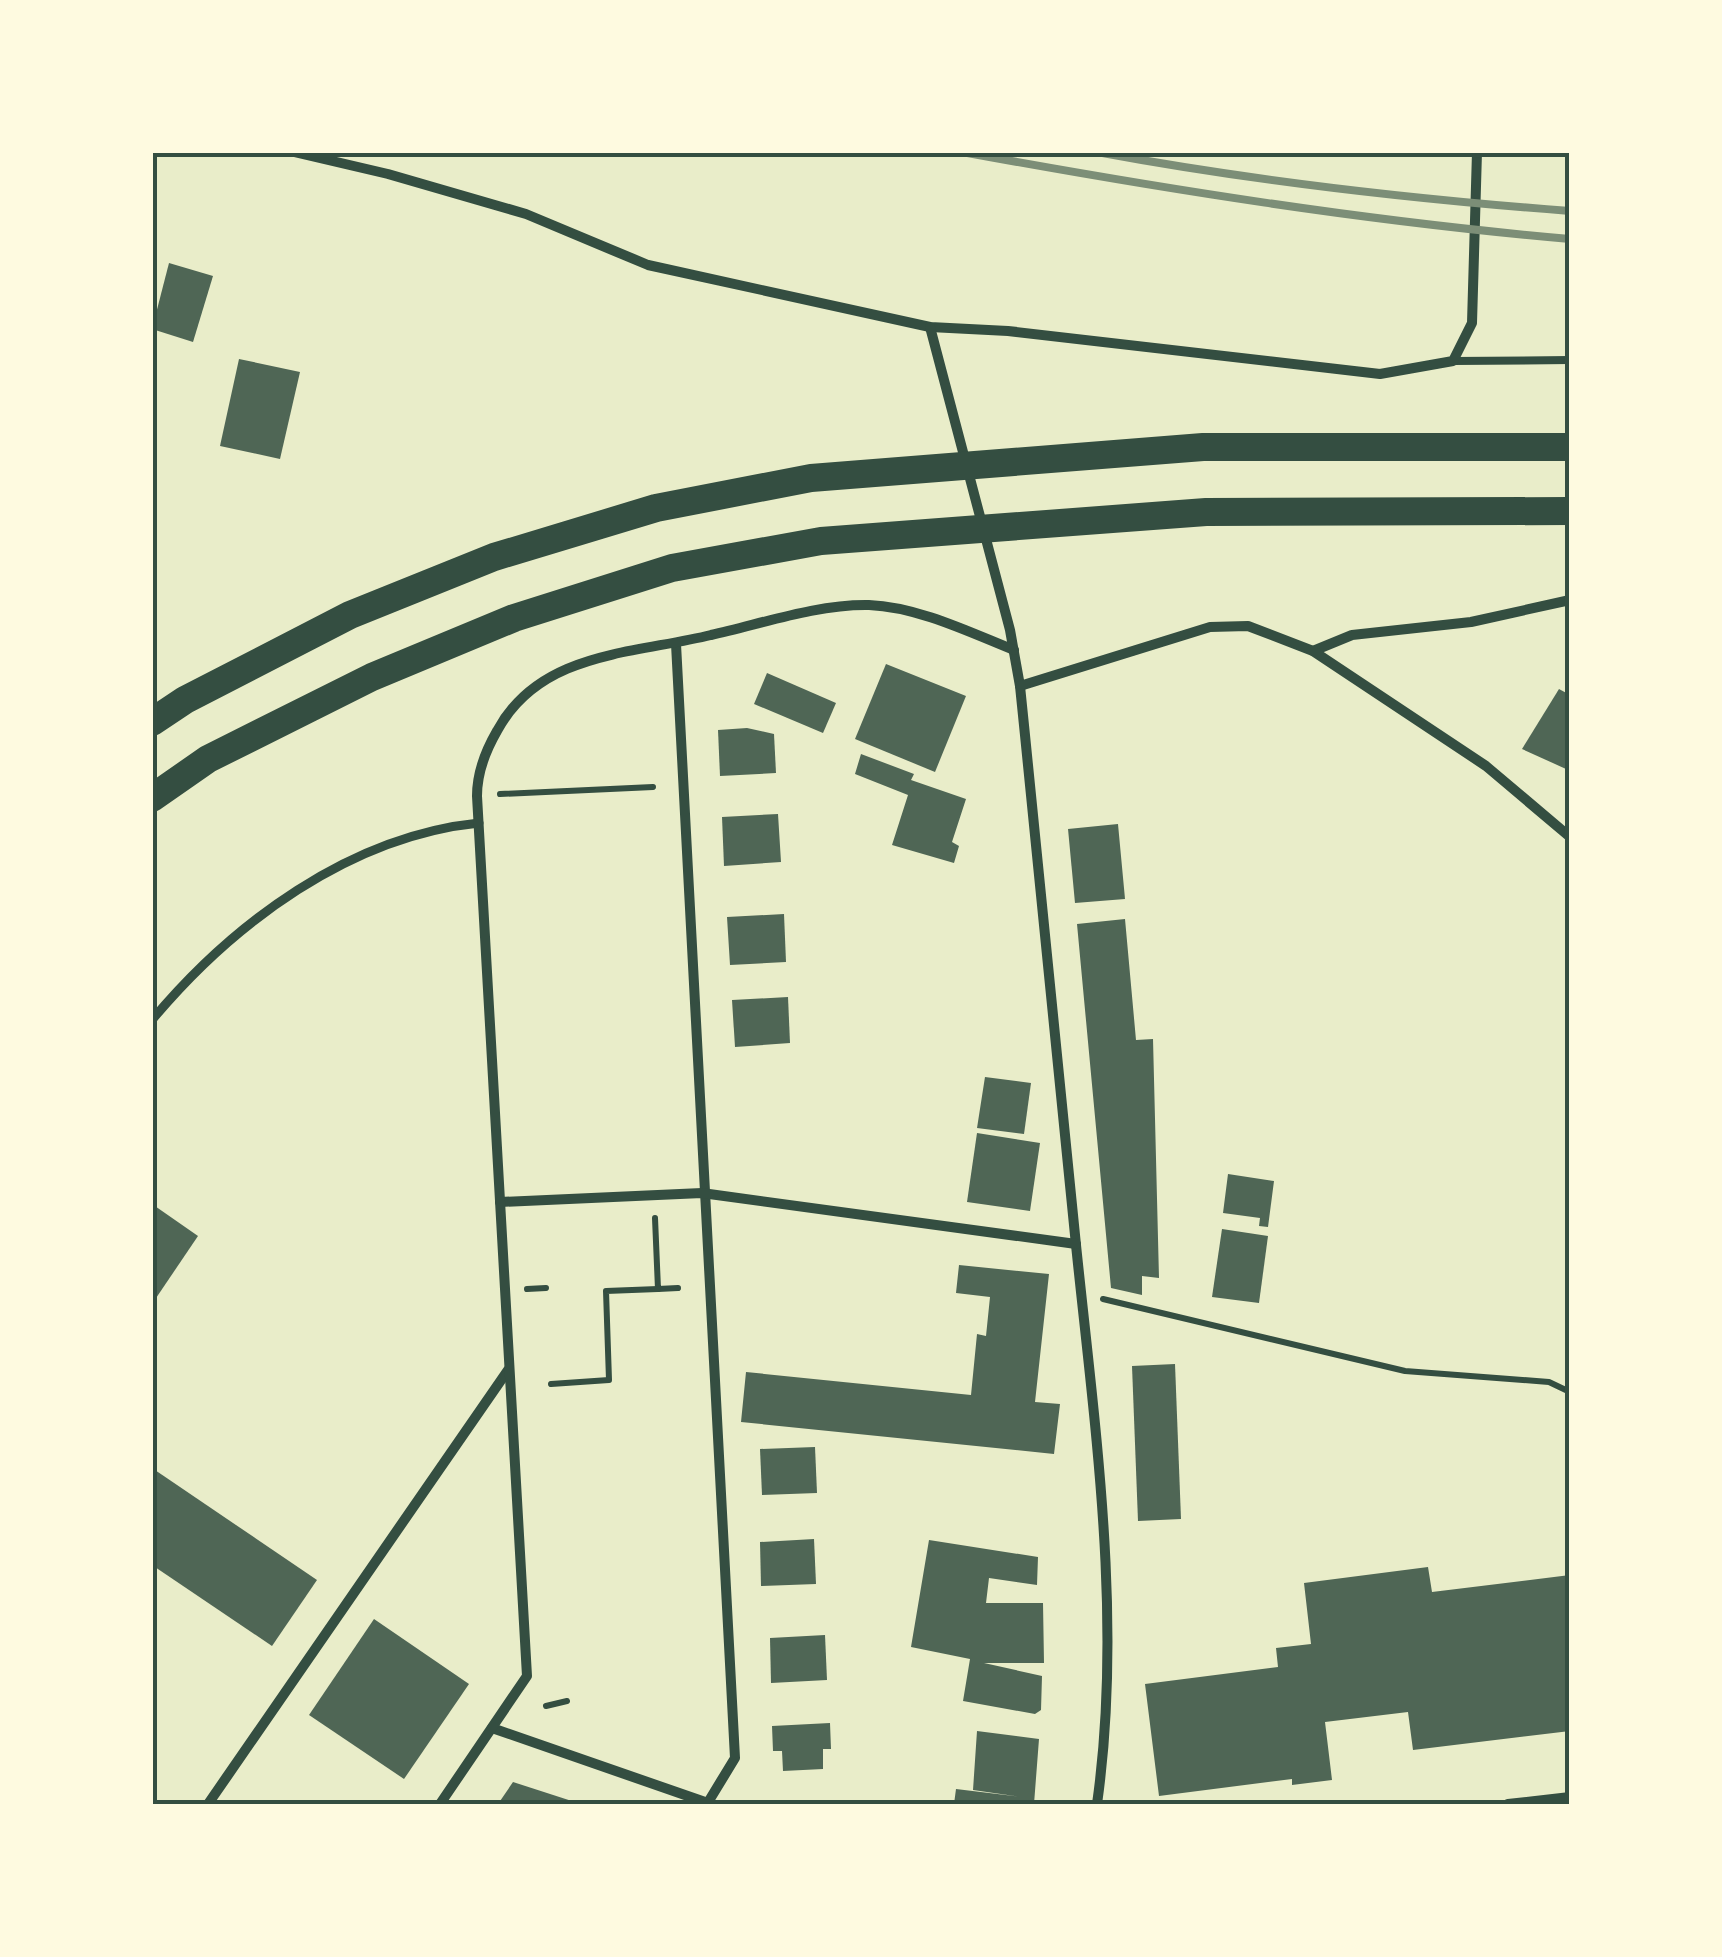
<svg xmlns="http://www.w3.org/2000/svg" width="1722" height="1957" viewBox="0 0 1722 1957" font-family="'Libre Baskerville',serif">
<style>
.building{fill:#4f6655}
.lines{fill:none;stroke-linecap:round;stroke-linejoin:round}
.path{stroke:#344e41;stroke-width:6}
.service{stroke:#344e41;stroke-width:8}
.pedestrian{stroke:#344e41;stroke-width:9}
.minor{stroke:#344e41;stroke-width:10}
.trunk{stroke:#344e41;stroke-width:28}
.rail{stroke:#7c8e77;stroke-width:8}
.neatline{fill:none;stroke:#344e41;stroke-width:4}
</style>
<rect width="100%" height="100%" fill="#e9edc9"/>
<!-- building -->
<g class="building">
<path d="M169,263L213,276L193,342L152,329Z"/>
<path d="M239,359L300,372L280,459L220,446Z"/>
<path d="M886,664L966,696L935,772L855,739Z"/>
<path d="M767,673L836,703L823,733L754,704Z"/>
<path d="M1559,689L1570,695L1566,769L1522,749Z"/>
<path d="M747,728L774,734L776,773L720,776L718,730Z"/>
<path d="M861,754L914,774L911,780L966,799L952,842L959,846L954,863L892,845L908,795L855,774Z"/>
<path d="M778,814L781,862L724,866L722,817Z"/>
<path d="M1118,824L1125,899L1075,903L1068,829Z"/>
<path d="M784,914L786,962L730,965L727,917Z"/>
<path d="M1125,919L1136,1040L1153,1039L1159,1278L1142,1276V1295L1111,1288L1077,924Z"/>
<path d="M788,997L790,1043L735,1047L732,1000Z"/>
<path d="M985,1077L1031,1083L1024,1134L977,1128Z"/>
<path d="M977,1133L1040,1143L1030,1211L967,1202Z"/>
<path d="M1228,1174L1274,1181L1268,1227L1259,1226L1260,1218L1223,1213Z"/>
<path d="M152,1204L198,1236L152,1304Z"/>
<path d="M1222,1229L1268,1236L1259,1303L1212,1297Z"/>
<path d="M959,1265L1049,1274L1035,1402L1060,1404L1054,1454L741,1422L746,1372L971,1395L977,1334L986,1336L990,1297L956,1293Z"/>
<path d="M1175,1364L1181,1519L1138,1521L1132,1366Z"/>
<path d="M815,1447L817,1493L762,1495L760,1449Z"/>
<path d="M152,1468L317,1580L272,1646L152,1565Z"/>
<path d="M814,1539L816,1584L761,1586L760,1542Z"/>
<path d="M929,1540L1038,1557L1037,1585L989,1578L986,1603H1043L1044,1663H984L1042,1676L1041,1710L1035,1714L963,1701L970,1659L911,1647Z"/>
<path d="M1428,1567L1432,1592L1570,1575V1731L1413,1750L1408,1712L1325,1722L1332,1780L1292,1785V1779L1159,1796L1145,1684L1278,1667L1276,1648L1311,1644L1304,1583Z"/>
<path d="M374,1619L469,1684L404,1779L309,1715Z"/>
<path d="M825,1635L827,1680L771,1683L770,1638Z"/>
<path d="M830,1723L831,1749H823V1769L783,1771L782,1751H773L772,1726Z"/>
<path d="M977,1731L1039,1739L1034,1804H954L956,1789L1022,1797L973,1790Z"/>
<path d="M513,1782L581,1804H498Z"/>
</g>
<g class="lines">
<!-- path -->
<g class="path">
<path d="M500,794L653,787"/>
<path d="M655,1218L658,1289L678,1288"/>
<path d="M527,1289L546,1288"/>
<path d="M1103,1299L1405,1371L1549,1382L1570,1392"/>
<path d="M551,1384L609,1380L606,1291L658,1289"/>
<path d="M546,1706L567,1701"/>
</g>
<!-- service -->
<path class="service" d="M1453,361L1570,360"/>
<!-- pedestrian -->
<path class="pedestrian" d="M152,1020C233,923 350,836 479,823"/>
<!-- minor -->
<g class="minor">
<path d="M294,152L388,174L526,214L648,265L930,327L1008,331L1380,374L1453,361L1472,323L1477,152"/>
<path d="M930,327L1010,630L1020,686C1039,872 1057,1058 1076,1245C1095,1429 1123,1620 1097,1804"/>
<path d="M676,644L735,1758L707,1804"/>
<path d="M1313,651L1352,635L1471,622L1570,600"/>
<path d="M1020,686L1210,627L1248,626L1313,651L1486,766L1570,837"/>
<path d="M500,1202L702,1193L1076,1244"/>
<path d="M492,1728L708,1803"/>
<path d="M208,1804L508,1370"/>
<path d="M440,1804L527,1676L477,796C477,774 486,750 497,731C540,651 634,654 711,635C761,624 817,604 869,605C918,607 969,632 1014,650"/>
<path d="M1508,1804L1570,1797"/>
</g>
<!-- trunk -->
<g class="trunk">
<path d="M152,722L185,700L350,615L494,557L656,508L811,478L1203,447H1570"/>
<path d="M152,798L208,759L372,677L514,618L672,568L821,541L1206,512L1570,511"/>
</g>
<!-- rail -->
<g class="rail">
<path d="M962,152C1164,189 1365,221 1570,239"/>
<path d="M1097,152C1253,181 1411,199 1570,211"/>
</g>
</g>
<!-- border -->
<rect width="1722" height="1957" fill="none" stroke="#fefae0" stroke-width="310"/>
<rect x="155" y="155" width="1412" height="1647" class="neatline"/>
</svg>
